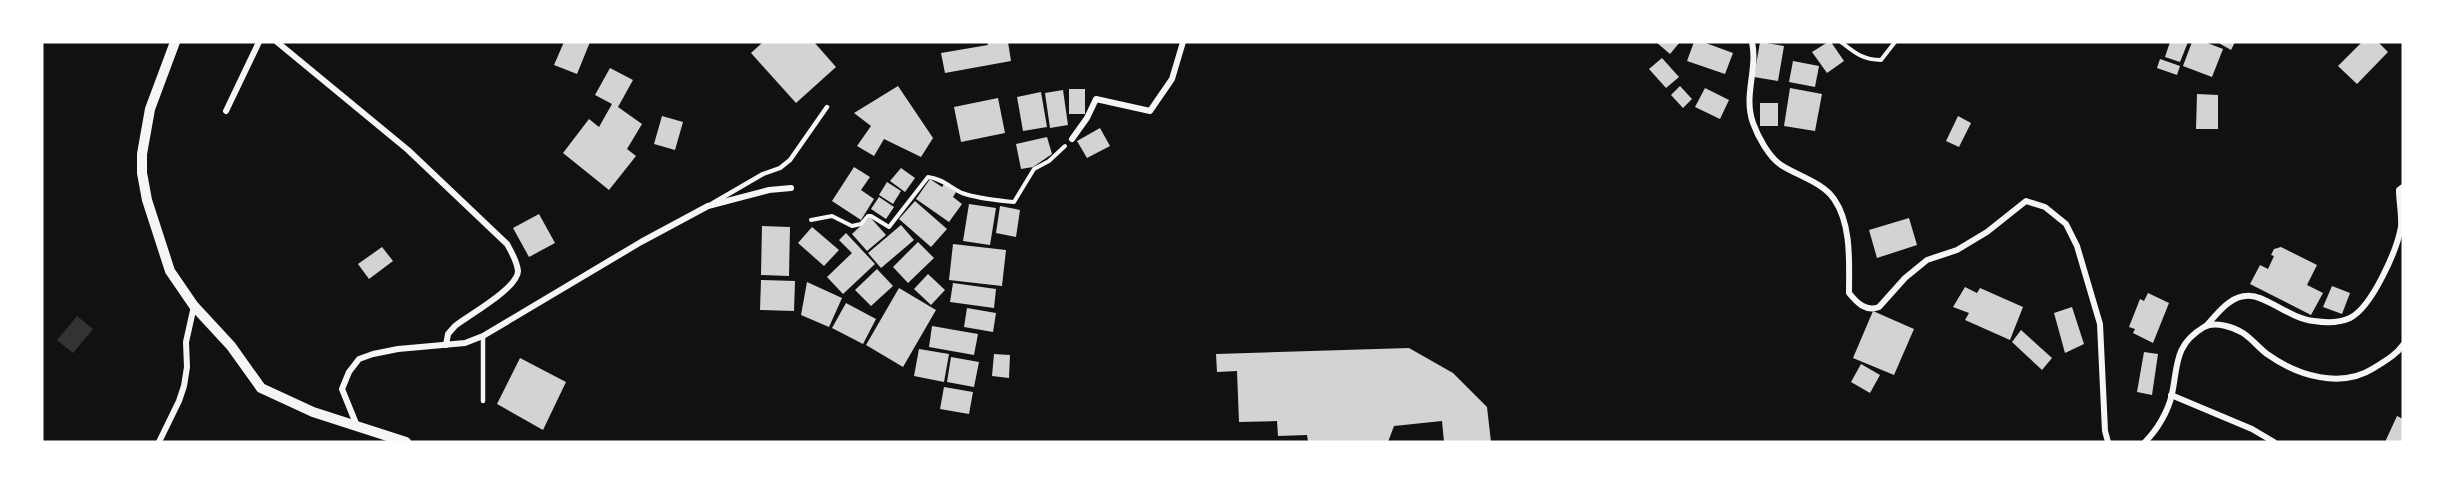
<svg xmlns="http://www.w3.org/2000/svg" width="2445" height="484" viewBox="0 0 2445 484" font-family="'Titillium Web',sans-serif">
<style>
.water{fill:#333}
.building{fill:#d3d3d3}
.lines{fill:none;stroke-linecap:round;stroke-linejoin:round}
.path{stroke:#f5f5f5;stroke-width:4}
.service{stroke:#f5f5f5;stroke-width:4.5}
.minor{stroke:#f5f5f5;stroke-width:6}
.tertiary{stroke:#f5f5f5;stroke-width:10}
</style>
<rect width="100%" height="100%" fill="#111"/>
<!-- water -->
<path class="water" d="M77,316L93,329L73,353L57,340Z"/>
<!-- building -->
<g class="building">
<path d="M564,42H590L577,74L554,65Z"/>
<path d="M763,42H814L836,67L796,103L751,53Z"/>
<path d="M987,42H1008L1011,61L945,73L941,53L988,45Z"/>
<path d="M1656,42H1680L1670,54Z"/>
<path d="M1694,42H1703L1733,53L1725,74L1687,61Z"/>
<path d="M1760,42L1784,46L1778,81L1754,77Z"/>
<path d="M1828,42H1831L1844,61L1827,73L1812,52Z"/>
<path d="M2170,42H2188L2180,62L2165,57Z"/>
<path d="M2192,42H2205L2223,49L2212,77L2183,66Z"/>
<path d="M2217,42H2235L2231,50Z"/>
<path d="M2362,42H2378L2388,52L2357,84L2338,66Z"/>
<path d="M1662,58L1679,77L1666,88L1649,69Z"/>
<path d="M2160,59L2180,66L2177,75L2157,68Z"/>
<path d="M1793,61L1819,66L1815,87L1789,82Z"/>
<path d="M610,68L633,80L618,107L642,124L627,149L636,156L609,190L563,153L589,119L599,127L612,104L595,95Z"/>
<path d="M898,86L933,138L921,157L884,139L874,156L857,146L871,126L854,113Z"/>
<path d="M1680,86L1692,99L1683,108L1671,95Z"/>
<path d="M1705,88L1729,100L1720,119L1695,107Z"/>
<path d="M1790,88L1822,94L1815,131L1784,126Z"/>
<rect x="1069" y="89" width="16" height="25"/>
<path d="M1063,90L1068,125L1050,128L1045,93Z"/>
<path d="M1041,92L1047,127L1023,131L1017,97Z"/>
<path d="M2197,94L2218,95V129H2196Z"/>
<path d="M998,98L1005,133L961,142L954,107Z"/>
<rect x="1760" y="103" width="18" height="23"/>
<path d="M662,116L683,122L675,150L654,144Z"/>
<path d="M1958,116L1971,123L1959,147L1946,141Z"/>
<path d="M1100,128L1110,146L1087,158L1077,141Z"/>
<path d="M1047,137L1052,154L1033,167L1021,169L1016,144Z"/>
<path d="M854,167L870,177L861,190L874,199L861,220L832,201Z"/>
<path d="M901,168L915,178L905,192L890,181Z"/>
<path d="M930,179L942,187L944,184L956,192L953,197L962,204L949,222L916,199Z"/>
<path d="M887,182L901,191L893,204L879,195Z"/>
<path d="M879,197L894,207L886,219L871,209Z"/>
<path d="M915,201L947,229L931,247L899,219Z"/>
<path d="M969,204L996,208L990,245L963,241Z"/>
<path d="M1000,206L1020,210L1016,237L996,233Z"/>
<path d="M539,214L555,243L529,257L513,228Z"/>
<path d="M870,217L886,235L867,251L852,234Z"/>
<path d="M1909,218L1917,245L1877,258L1869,230Z"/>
<path d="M901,225L914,240L881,268L868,253Z"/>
<path d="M762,226L790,227L789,276L761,275Z"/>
<path d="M812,227L839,250L824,266L798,243Z"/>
<path d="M846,233L875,264L843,294L827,277L852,253L839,240Z"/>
<path d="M918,242L934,258L908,283L893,267Z"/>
<path d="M953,244L1006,250L1002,286L949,280Z"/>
<path d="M382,247L393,261L369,279L358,264Z"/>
<path d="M2281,247L2317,265L2307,285L2323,293L2311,315L2250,284L2260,265L2268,269L2274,256L2271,255L2274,249Z"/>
<path d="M877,269L893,286L871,306L855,290Z"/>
<path d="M928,274L945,290L931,305L914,289Z"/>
<path d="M761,280L795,281L794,311L760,310Z"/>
<path d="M807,282L842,298L829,327L801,315Z"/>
<path d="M953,283L996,289L994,308L950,302Z"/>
<path d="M2332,286L2350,293L2342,314L2323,307Z"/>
<path d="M1965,287L1977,293L1980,288L2023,307L2010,340L1965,320L1969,313L1953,307Z"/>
<path d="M899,288L936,310L903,367L866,345Z"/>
<path d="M2148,293L2169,303L2153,343L2133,333L2135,329L2129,327L2140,299L2144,301Z"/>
<path d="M846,303L876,319L863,344L832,328Z"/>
<path d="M2072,307L2084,344L2065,353L2054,313Z"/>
<path d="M967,308L996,313L993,332L964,327Z"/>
<path d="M1873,311L1914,329L1894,375L1853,358Z"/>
<path d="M932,326L978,334L974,355L929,347Z"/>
<path d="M2021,330L2052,358L2042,370L2012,342Z"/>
<path d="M1409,348L1453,373L1487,407L1491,442H1444L1442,421L1394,426L1388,442H1308L1307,435L1278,436L1277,421L1239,422L1237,371L1217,372L1216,354Z"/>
<path d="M919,349L949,354L944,382L914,376Z"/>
<path d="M2144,352L2158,354L2152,395L2137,392Z"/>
<path d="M994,354L1010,355L1009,378L992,376Z"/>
<path d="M951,357L979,362L974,387L947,382Z"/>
<path d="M520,358L566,382L543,430L497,404Z"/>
<path d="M1861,364L1880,375L1870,393L1851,382Z"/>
<path d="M944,387L973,392L969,414L940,409Z"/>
<path d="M2397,416L2403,419V442H2385Z"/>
</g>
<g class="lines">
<!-- path -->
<g class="path">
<path d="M1841,42C1855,53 1863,60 1881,60L1895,42"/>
<path d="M811,220L832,216L852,226L861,224L868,216H871L889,227L928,177C941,178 951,188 962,193C979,199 996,200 1014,202L1034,169L1049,161L1065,146"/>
</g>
<!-- service -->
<g class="service">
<path d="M713,203L763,174L780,168L790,160L827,107"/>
<path d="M483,401V336"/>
</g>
<!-- minor -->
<g class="minor">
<path d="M277,42L408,150L507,244C512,253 517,261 518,271C518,288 469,315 455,326L448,334L446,345"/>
<path d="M1752,42C1758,70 1743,95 1753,123C1758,137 1769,157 1781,165C1798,176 1822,182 1834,199C1852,225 1849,264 1849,293C1857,303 1866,312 1879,307L1905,278L1927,260L1957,250L1987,232L2026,201L2045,207L2066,224L2077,246L2100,324L2105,431L2108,442"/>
<path d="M226,111L259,42"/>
<path d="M1072,139L1087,118L1096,99L1150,111L1172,79L1183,42"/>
<path d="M2207,325C2218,313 2231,294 2251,296C2268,297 2291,319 2314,321C2327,323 2339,323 2350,318C2372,307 2397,250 2401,227C2402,215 2399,201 2399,190L2403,187"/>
<path d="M2171,395L2252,429L2274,442"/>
<path d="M357,426L342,389L349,372L359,359L373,354L398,349L465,343L483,336L641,242L708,206L769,190L791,188"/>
<path d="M159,442L179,401L184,386L187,367L186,342L194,306"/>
<path d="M2145,442C2157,430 2168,412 2172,394C2178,365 2174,345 2204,327C2215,321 2233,327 2243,333C2252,339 2259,348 2267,354C2298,376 2341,389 2374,368C2385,361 2396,355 2403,345"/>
</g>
<!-- tertiary -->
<path class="tertiary" d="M175,42L150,109L142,154V173L147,200L170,271L194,306L231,346L261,388L313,412L406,442"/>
</g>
<!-- border -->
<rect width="2445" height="484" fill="none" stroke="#ffffff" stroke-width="87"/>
</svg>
